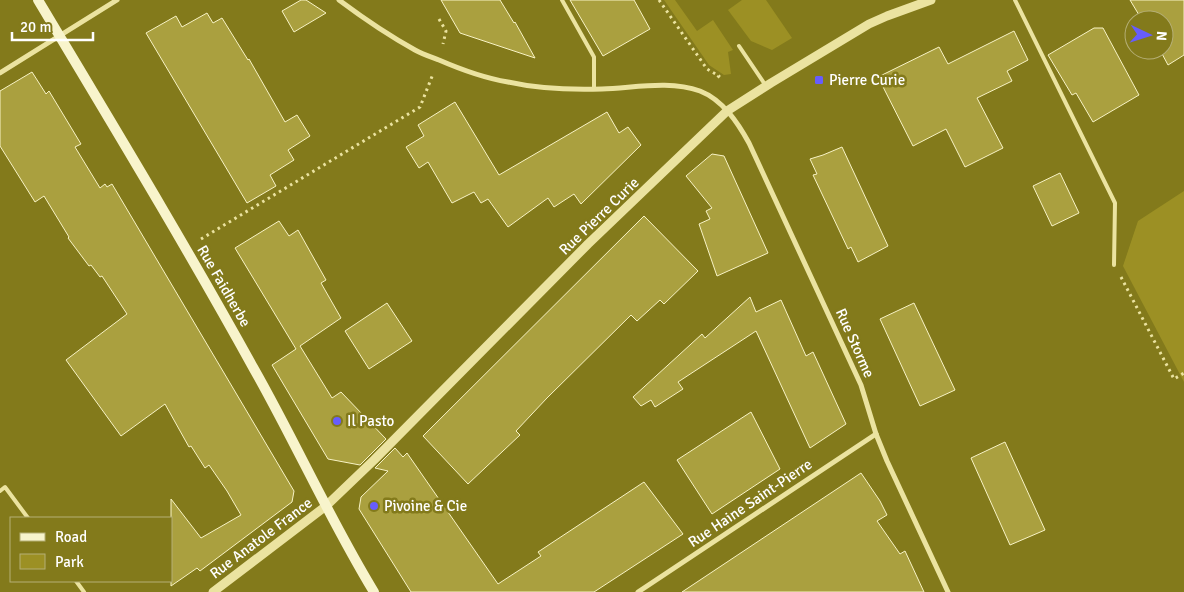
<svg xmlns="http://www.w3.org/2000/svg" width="1184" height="592" viewBox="0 0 1184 592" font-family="Signika,sans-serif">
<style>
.green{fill:#9c9024}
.building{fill:#aaa03f;stroke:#f8f3c5}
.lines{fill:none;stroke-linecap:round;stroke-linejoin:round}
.path{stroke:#ebe3a0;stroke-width:3;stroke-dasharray:2.5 4;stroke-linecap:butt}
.service{stroke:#ebe3a0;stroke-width:4}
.minor{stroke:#ebe3a0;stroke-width:5}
.tertiary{stroke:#ebe3a0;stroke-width:9}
.secondary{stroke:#f8f4cc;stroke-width:10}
.poi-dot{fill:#675dfc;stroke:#837a1b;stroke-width:2}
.labels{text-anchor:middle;stroke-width:5;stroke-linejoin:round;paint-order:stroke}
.poi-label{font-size:15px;fill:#fff;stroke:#837a1b;text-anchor:start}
.street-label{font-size:15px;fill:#fff;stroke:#837a1b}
</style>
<rect width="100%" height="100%" fill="#837a1b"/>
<!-- green -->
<g class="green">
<path d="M664,0H675L697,31L713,20L733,50L728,52L731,74L724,75L709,65Z"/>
<path d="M742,0H766L792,38L772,50L751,41L728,10Z"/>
<path d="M1184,191V382L1123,266L1138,221Z"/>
</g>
<!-- building -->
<g class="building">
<path d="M301,0H306L326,13L294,32L282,11Z"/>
<path d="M441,0H500L514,23L515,22L535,58L460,33Z"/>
<path d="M570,0H634L650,29L603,56Z"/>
<path d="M1130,0H1184V55L1168,65L1160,50H1164V20H1142Z"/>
<path d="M207,13L213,23L222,18L248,60L249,59L285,122L297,115L310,136L288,150L294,160L270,175L276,186L247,203L146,33L176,16L182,27Z"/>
<path d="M1094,28H1103L1139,95L1093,122L1076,93L1072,95L1048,55Z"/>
<path d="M1014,31L1028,60L1007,71L1012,81L977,98L1003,148L965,167L946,129L913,146L878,77L939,47L948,64Z"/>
<path d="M32,72L46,94L49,91L81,144L75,147L100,188L105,184L107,187L112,184L294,491L292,502L200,571L197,568L171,586V499L201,538L241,515L227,491L209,465L205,468L191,446L189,447L165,404L121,436L66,360L127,314L102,276L100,277L91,265L89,266L68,238L69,237L44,196L35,202L0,146V91Z"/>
<path d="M455,102L499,175L607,112L619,133L628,127L641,145L581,204L574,194L554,207L548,198L508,227L488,199L481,203L474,192L452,203L428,162L419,168L406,147L424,136L418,125Z"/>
<path d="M842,147L888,246L858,262L851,247L848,249L813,175L817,174L810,159L823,155Z"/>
<path d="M712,154L724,156L768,253L717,276L699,224L710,219L706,211L712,208L686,176Z"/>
<path d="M1060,173L1079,213L1052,226L1033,186Z"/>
<path d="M644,216L698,271L664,304L660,300L637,321L631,315L547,398L516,431L520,435L468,484L423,436Z"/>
<path d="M279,221L289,236L298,230L326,280L321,283L341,318L300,346L332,398L341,392L386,439L360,465L328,459L272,365L296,349L235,248Z"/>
<path d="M750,297L756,312L781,300L806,356L813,352L846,424L810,448L756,331L678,382L683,389L655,407L651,400L641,406L633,397L702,334L705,338Z"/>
<path d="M387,303L412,341L369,369L345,331Z"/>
<path d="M914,303L955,390L920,406L880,319Z"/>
<path d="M751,412L780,469L712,514L677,460Z"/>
<path d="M1005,442L1045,530L1010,545L971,458Z"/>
<path d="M395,448L403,457L407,453L498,584L541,556L538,552L644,482L683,534L594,592H411L359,509L361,497L388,471L375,468Z"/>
<path d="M861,473L880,501L887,515L877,521L900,554L905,551L924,592H682Z"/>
</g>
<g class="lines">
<!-- path -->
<g class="path">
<path d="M659,0L707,69L719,76L715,80"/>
<path d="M439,19L446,31L443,44"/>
<path d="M201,239L420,107L433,74"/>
<path d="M1121,277L1174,379L1184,373"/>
</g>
<!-- service -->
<g class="service">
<path d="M562,0L594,57V89"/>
<path d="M1015,0L1115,203L1114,265"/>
<path d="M739,46L766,86"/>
<path d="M0,491L5,487L28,518"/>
<path d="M76,581L84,592"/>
</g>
<!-- minor -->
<g class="minor">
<path d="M339,0C363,18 388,35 415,50C422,54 431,57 439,60C462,70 484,78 508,82C539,89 570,90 602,89C634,88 669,80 700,91C723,100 738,123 749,143L861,385L876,434L887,461L948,592"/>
<path d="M0,73L117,0"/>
<path d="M638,592L876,434"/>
</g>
<!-- tertiary -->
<path class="tertiary" d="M213,592L326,506L374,460L588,244L727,111L771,83L869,24L887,16L931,0"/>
<!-- secondary -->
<path class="secondary" d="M38,0C111,122 185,244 254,369C296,443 330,520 374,592"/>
</g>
<!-- markers -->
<g class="poi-dot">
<rect x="814" y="75" width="10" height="10" rx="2.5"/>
<circle cx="337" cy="421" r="5"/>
<circle cx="374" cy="506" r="5"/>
</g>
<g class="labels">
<!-- poi labels -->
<g class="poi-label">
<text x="829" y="85">Pierre Curie</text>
<text x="347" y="426">Il Pasto</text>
<text x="384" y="511">Pivoine &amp; Cie</text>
</g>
<!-- street labels -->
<g class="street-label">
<text transform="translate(599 216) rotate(-44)" y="5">Rue Pierre Curie</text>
<text transform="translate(224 286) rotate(60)" y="5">Rue Faidherbe</text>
<text transform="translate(855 343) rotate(66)" y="5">Rue Storme</text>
<text transform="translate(750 503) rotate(-34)" y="5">Rue Haine Saint-Pierre</text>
<text transform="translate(261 538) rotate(-37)" y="5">Rue Anatole France</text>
</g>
</g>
<!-- legend -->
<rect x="10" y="517" width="162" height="65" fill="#837a1b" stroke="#b5af76"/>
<rect x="20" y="533" width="25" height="8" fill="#f8f4cc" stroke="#b5af76"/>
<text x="55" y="542" font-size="15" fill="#ffffff">Road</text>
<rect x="20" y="554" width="25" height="15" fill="#9c9024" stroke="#b5af76"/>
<text x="55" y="567" font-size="15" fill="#ffffff">Park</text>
<!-- north arrow -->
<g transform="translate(1149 35) rotate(94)"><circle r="24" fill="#837a1b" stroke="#b5af76"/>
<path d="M0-4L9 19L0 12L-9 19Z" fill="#675dfc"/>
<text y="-8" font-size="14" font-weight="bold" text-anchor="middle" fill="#ffffff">N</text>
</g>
<!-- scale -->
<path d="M12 32v8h81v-8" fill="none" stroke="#ffffff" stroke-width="2.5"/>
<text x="20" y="32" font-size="15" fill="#ffffff" stroke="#837a1b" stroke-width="4" paint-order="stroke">20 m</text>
</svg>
